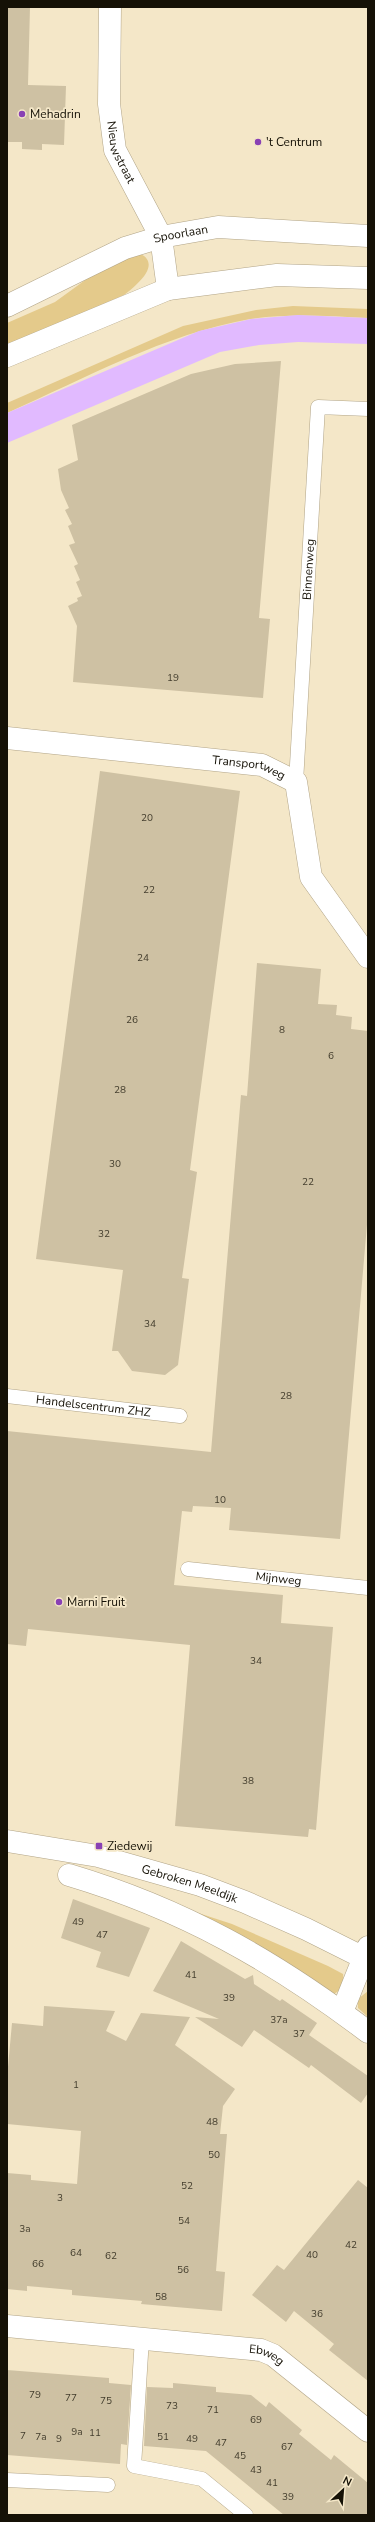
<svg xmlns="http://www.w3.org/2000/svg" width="375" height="2522" viewBox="0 0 375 2522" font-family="'Nunito Sans',sans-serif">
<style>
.green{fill:#e4ca8b}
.water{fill:#e1baff}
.building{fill:#cec1a3}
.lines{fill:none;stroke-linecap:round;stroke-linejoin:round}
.service-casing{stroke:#b1a487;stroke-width:15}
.minor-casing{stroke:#b1a487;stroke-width:23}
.service{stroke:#fff;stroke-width:14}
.minor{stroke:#fff;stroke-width:22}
.poi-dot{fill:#8941b4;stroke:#f4e7c8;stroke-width:1.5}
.labels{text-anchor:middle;stroke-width:3.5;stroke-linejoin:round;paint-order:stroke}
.number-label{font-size:10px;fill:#433d2d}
.poi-label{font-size:12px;fill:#151106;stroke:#f4e7c8;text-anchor:start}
.street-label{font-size:12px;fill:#151106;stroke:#f4e7c8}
</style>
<rect width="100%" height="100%" fill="#f4e7c8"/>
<!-- green -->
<g class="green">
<path d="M136,252C165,262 137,285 124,295L7,346V323L55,302L106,265Z"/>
<path d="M293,306L368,309V318C329,316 289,313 250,319C165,334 86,378 7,413V403L183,326L256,310Z"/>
<path d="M134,1892L232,1924L328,1966L343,1974C344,1984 344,1988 334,1994L197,1920Z"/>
<path d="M368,1991V2017L358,2008V1999Z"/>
</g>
<!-- water -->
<path class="water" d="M298,315L368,318V344L298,342L259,345L220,352L7,443V413L199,331L251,319Z"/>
<!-- building -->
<g class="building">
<path d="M7,7H30L28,85L66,86L64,145L42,144V150L22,149V142H7Z"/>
<path d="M281,361L259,618L270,619L263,698L73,682L77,626L68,606L78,601L77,598L82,596L76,582L80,580L74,566L78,564L69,545L75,543L68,526L72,524L65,510L69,508L61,490L58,469L78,460L72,425L191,374L235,364Z"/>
<path d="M100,771L240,791L190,1170L197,1172L182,1278L189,1279L178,1365L165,1375L132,1371L118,1351H112L123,1270L36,1259Z"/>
<path d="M257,963L321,969L318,1004L337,1005L336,1015L352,1017L351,1029L368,1031V1213L340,1539L229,1530L231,1508L193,1506L192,1512L182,1511L174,1585L283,1595L281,1623L333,1627L316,1830L309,1829L308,1837L175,1826L190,1645L28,1629L26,1646L7,1644V1431L211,1452L241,1095L247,1096Z"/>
<path d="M73,1899L150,1928L129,1977L96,1967L101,1952L61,1938Z"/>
<path d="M181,1941L245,1979L253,1975L254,1984L280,2001L282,1999L317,2023L309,2035L368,2076V2093L361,2103L311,2065L309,2068L254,2030L242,2047L195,2017L219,2019L153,1991Z"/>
<path d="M44,2006L115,2011L106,2031L126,2041L141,2013L190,2017L175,2045L235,2089L223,2106L220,2134H227L216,2271L225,2272L222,2311L141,2304L142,2301L72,2295V2290L27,2286V2291L7,2289V2173L31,2175V2180L77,2184L81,2131L7,2124V2078L12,2023L43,2026Z"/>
<path d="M358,2180L368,2188V2381L329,2350L334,2344L294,2311L286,2322L252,2295L277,2265L284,2270Z"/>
<path d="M7,2370L109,2378V2383L131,2385L127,2445L121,2444L120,2464L7,2455Z"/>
<path d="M173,2383L216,2387V2392L251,2395L266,2407L269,2402L302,2430L299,2434L331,2460L334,2455L368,2483V2515H284L206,2451L144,2446L147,2387L173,2388Z"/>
</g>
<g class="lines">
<!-- service casing -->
<g class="service-casing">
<g id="service">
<path id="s1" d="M296,782L318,407L368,409"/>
<path id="s2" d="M7,1396L180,1416"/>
<path id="s3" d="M188,1569L368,1588"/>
<path d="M142,2338L134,2466L202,2479L246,2515"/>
<path d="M7,2480L108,2485"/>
</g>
</g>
<!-- minor casing -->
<g class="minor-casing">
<g id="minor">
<path id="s4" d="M110,7L109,104L115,150L161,237L168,289"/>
<path id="s5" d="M7,306L125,248L161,237L218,227L368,236"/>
<path d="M7,356L168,289L277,275L368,278"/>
<path id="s6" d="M7,738L262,765L296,782L311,877L368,957"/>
<path id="s7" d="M7,1841L98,1856L200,1885L245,1902L306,1929L368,1960"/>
<path d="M69,1875C183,1909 273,1960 368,2032"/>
<path d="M342,2012L368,1947"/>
<path id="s8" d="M7,2326L261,2350L273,2355L368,2431"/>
</g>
</g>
<!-- service -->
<use href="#service" class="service"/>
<!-- minor -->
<use href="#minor" class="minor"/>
</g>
<!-- markers -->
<g class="poi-dot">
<circle cx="22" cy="114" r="4"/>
<circle cx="258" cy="142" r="4"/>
<circle cx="59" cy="1602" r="4"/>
<rect x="95" y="1842" width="8" height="8" rx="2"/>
</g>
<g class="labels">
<!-- number labels -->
<g class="number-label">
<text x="173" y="681">19</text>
<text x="147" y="821">20</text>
<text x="149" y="893">22</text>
<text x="143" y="961">24</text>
<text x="132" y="1023">26</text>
<text x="282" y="1033">8</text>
<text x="331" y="1059">6</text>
<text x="120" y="1093">28</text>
<text x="115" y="1167">30</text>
<text x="308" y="1185">22</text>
<text x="104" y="1237">32</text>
<text x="150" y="1327">34</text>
<text x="286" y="1399">28</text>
<text x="220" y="1503">10</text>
<text x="256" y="1664">34</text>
<text x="248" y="1784">38</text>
<text x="78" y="1925">49</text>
<text x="102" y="1938">47</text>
<text x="191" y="1978">41</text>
<text x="229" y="2001">39</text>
<text x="279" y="2023">37a</text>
<text x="299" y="2037">37</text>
<text x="76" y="2088">1</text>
<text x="212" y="2125">48</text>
<text x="214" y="2158">50</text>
<text x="187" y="2189">52</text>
<text x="60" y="2201">3</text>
<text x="184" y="2224">54</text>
<text x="25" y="2232">3a</text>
<text x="351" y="2248">42</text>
<text x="76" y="2256">64</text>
<text x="312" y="2258">40</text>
<text x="111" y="2259">62</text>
<text x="38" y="2267">66</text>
<text x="183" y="2273">56</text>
<text x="161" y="2300">58</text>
<text x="317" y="2317">36</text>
<text x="35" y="2398">79</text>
<text x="71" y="2401">77</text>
<text x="106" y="2404">75</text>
<text x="172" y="2409">73</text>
<text x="213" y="2413">71</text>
<text x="256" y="2423">69</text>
<text x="77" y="2435">9a</text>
<text x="95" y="2436">11</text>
<text x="23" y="2439">7</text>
<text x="41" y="2440">7a</text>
<text x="163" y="2440">51</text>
<text x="59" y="2442">9</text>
<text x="192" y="2442">49</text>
<text x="221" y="2446">47</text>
<text x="287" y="2450">67</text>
<text x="240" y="2459">45</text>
<text x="256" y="2473">43</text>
<text x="272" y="2486">41</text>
<text x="288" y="2500">39</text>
</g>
<!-- poi labels -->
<g class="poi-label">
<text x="30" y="118">Mehadrin</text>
<text x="266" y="146">'t Centrum</text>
<text x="67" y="1606">Marni Fruit</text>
<text x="107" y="1850">Ziedewij</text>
</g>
<!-- street labels -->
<g class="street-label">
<text dy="4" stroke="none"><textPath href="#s4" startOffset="147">Nieuwstraat</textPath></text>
<text dy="4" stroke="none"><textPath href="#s5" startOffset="189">Spoorlaan</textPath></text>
<text dy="4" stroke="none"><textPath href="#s1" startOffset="213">Binnenweg</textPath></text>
<text dy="4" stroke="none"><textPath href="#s6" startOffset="244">Transportweg</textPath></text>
<text dy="4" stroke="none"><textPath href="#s2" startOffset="87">Handelscentrum ZHZ</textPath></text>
<text dy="4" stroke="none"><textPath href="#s3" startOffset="91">Mijnweg</textPath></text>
<text dy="4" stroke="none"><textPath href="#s7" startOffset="188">Gebroken Meeldijk</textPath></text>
<text dy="4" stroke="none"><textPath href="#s8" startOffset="262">Ebweg</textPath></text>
</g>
</g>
<!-- border -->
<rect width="375" height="2522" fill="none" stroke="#151106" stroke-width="16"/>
<!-- north arrow -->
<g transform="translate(343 2490) rotate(26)" stroke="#f4e7c8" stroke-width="3" paint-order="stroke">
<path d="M0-3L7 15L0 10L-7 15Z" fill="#151106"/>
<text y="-6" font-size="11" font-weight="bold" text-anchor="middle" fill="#151106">N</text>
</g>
</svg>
